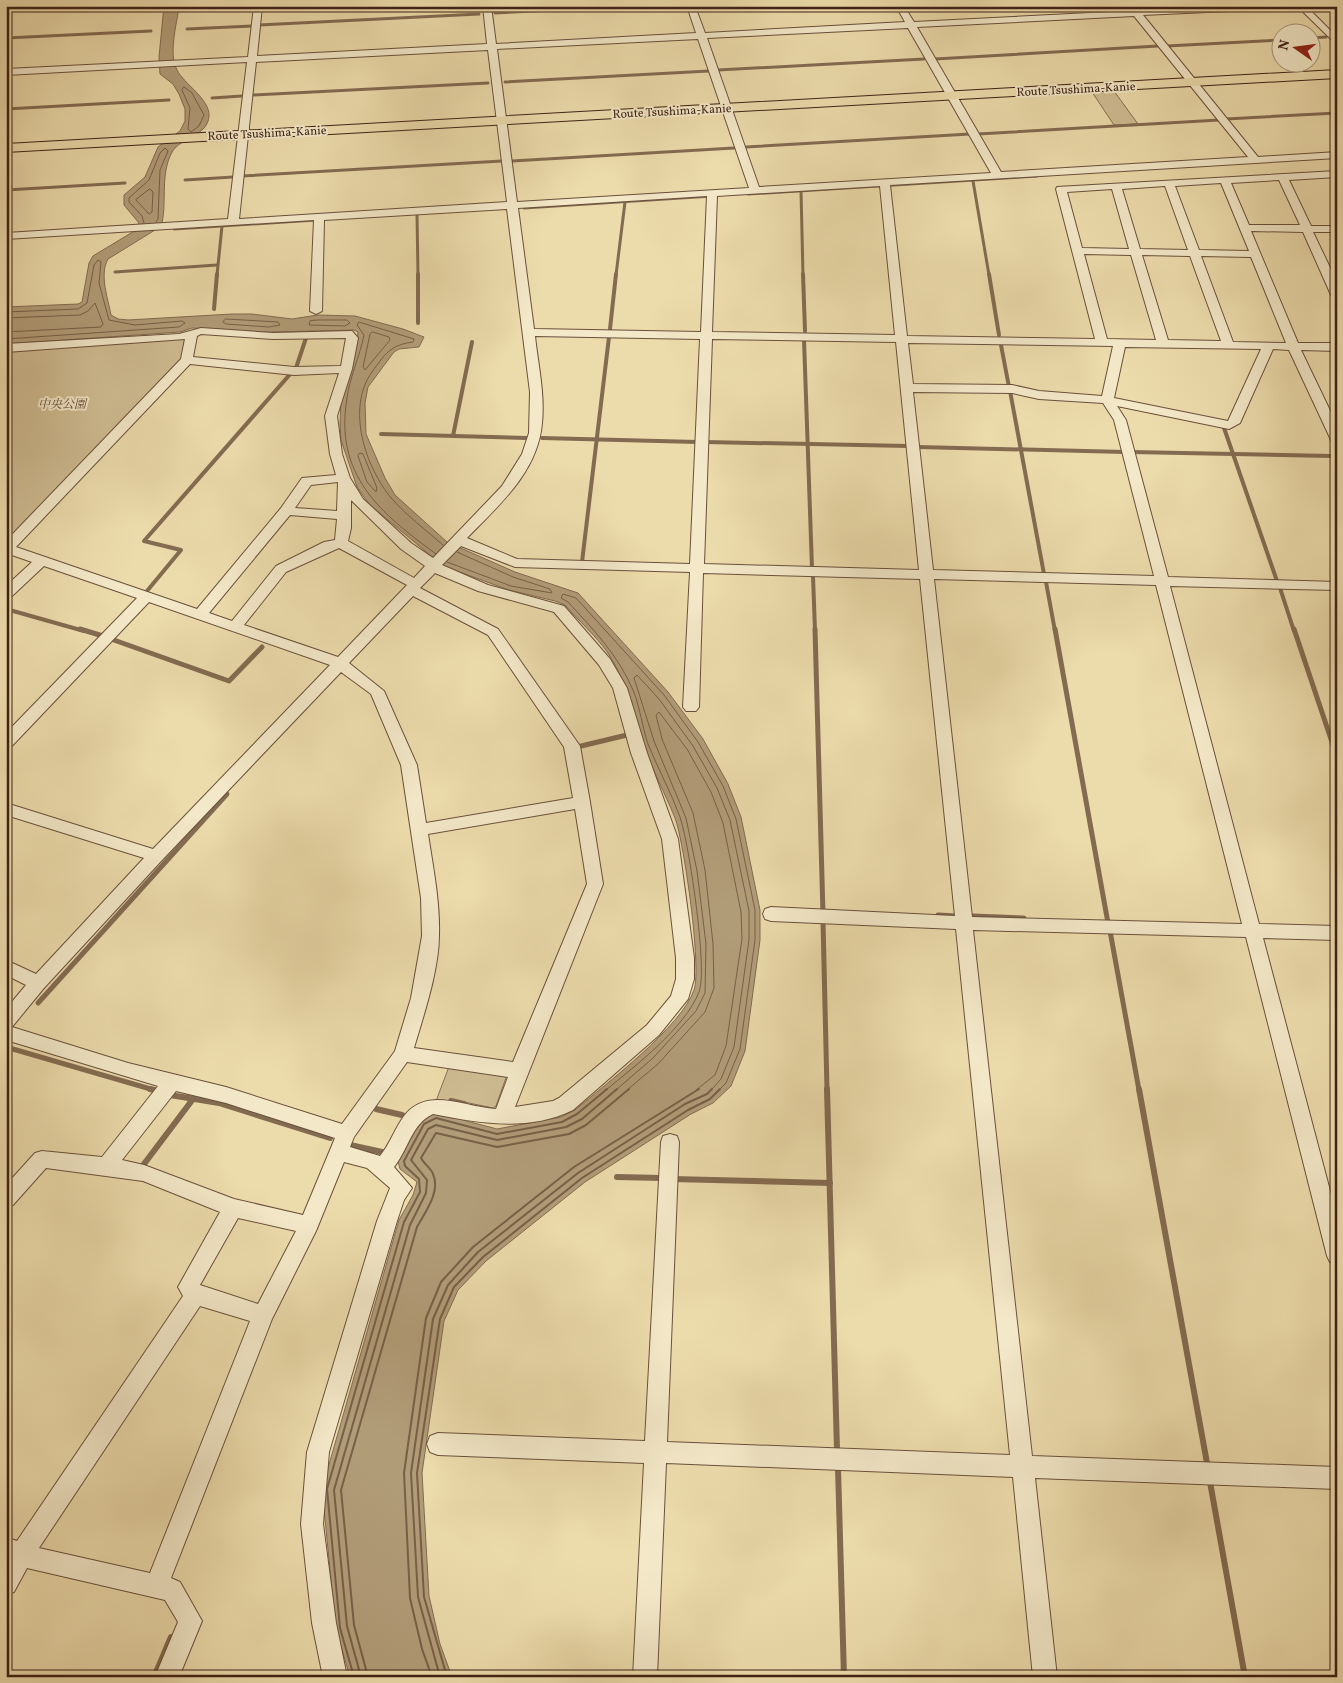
<svg xmlns="http://www.w3.org/2000/svg" width="1343" height="1683" viewBox="0 0 1343 1683" font-family="Vollkorn,'Noto Serif JP',serif">
<style>
.green{fill:#cfbc92;stroke:#876f54}
.water{fill:#b19c78;stroke:#836b51}
.lines{fill:none;stroke-linecap:round;stroke-linejoin:round}
.shore-far1{stroke:#785f47;stroke-width:1}
.shore{stroke:#785f47;stroke-width:2}
.stream-far3{stroke:#836b51;stroke-width:3}
.stream-far2{stroke:#836b51;stroke-width:4}
.stream-far1{stroke:#836b51;stroke-width:5}
.stream{stroke:#836b51;stroke-width:6}
.minor-casing{stroke:#6a503b;stroke-width:2}
.major-casing{stroke:#3f2216;stroke-width:2}
.minor{fill:#f3e8c8;fill-rule:evenodd}
.major{fill:#ecdbab;fill-rule:evenodd}
.labels{text-anchor:middle;stroke-width:4;stroke-linejoin:round;paint-order:stroke}
.far-street-label{font-size:12px;fill:#3f2216;stroke:#f3e8c8}
.far-park-label{font-size:12px;font-style:italic;fill:#634835;stroke:#f3e8c8}
</style>
<rect width="100%" height="100%" fill="#ecdbab"/>
<filter id="stains"><feTurbulence type="fractalNoise" baseFrequency=".004" numOctaves="4"/><feColorMatrix values="0 0 0 0 .2 0 0 0 0 .09 0 0 0 0 .02 0 0 0 .5 -.17"/></filter>
<radialGradient id="worn" r=".72"><stop offset=".6" stop-color="#630" stop-opacity="0"/><stop offset="1" stop-color="#630" stop-opacity=".3"/></radialGradient>
<!-- green -->
<g class="green">
<path d="M1114,91L1138,124L1114,125L1092,92Z"/>
<path d="M183,339L186,340L182,359L6,542V350Z"/>
<path d="M450,1064L508,1072L496,1106L493,1108L450,1099L448,1103L436,1101Z"/>
</g>
<!-- water -->
<path class="water" d="M164,6H179C177,24 168,53 177,70C184,84 210,99 209,116C208,136 181,137 172,152C160,175 167,199 162,223L155,230L108,259C99,275 108,298 111,315L118,319L128,320L232,314H252L292,319L318,315L355,316L403,329L424,337L419,347L399,349L394,352L368,387L365,403L366,434L385,478L395,495L447,542L515,572L578,593L668,692L703,739L728,784L741,817L760,910V940L745,1051L731,1086L713,1103L691,1114L585,1182L486,1261L458,1290L444,1321L422,1473L429,1596L440,1644L452,1677H350L336,1629L322,1489L399,1220L413,1195L417,1182L400,1169L398,1161L420,1120L436,1113L497,1129L561,1117L575,1110C606,1084 682,1026 694,990C702,968 684,842 675,818C665,793 652,770 644,745C633,713 627,682 608,653C596,636 579,621 565,605L555,601L509,590L443,566L369,504L357,487L341,440L340,424L341,402L356,349L358,332L354,330L269,332L192,328L180,332L6,344V307L78,304L82,302L89,263L93,256L136,230L139,223L124,205V195L145,177L158,147L180,131L185,121V109L179,94L173,84L160,74L159,57Z"/>
<g class="lines">
<!-- shore-far1 -->
<g class="shore-far1">
<path d="M184,87L192,93L204,115L199,126L191,132L188,129L190,108L182,90Z"/>
<path d="M150,189L153,192L152,212L149,214L136,200Z"/>
<path d="M144,223L142,216L129,202V198L149,180L160,153L165,148L168,151L160,170L158,219L156,222"/>
<path d="M6,312L78,309L87,303L94,265L98,260L101,262L99,283L109,320L135,325L182,321L185,323L179,327L6,339"/>
<path d="M6,318L80,315L88,311L95,303L103,324L101,327L6,332"/>
<path d="M226,319L278,322L280,325L269,327L226,324L223,322Z"/>
<path d="M318,320H347L350,323L345,326L309,325L310,321Z"/>
<path d="M373,332L389,337L390,340L365,370L363,367L370,334Z"/>
<path d="M360,453L363,454L377,488L376,492L367,482L358,456Z"/>
<path d="M436,554C380,513 334,475 347,398C350,376 360,356 364,335L357,325L359,322L414,339L413,342C390,345 385,354 372,372C346,408 365,467 392,499C407,516 426,530 443,545"/>
<path d="M447,562L511,586L552,593L550,589L513,577L457,552"/>
<path d="M606,1090C635,1066 685,1028 699,992C708,970 689,843 680,817C671,792 658,769 648,744C642,726 640,707 633,690C618,655 593,629 568,602L561,598L563,594L576,598L664,695L698,742L723,786L736,819L755,910V940L740,1049L726,1083L719,1090"/>
<path d="M616,1090L653,1058L696,1011L705,993L706,944L697,871L686,818L654,741L634,678L637,675L659,699L693,746L717,788L730,820L749,911V940L734,1047L721,1079L711,1090"/>
<path d="M627,1090L658,1064L705,1012L714,988L713,944L705,870L693,813L662,739L656,715L659,712L687,749L711,792L723,823L741,912L742,939L726,1046L715,1075L696,1090"/>
</g>
<!-- shore -->
<g class="shore">
<path d="M354,1677L340,1628L327,1489L404,1222L420,1192L419,1179L405,1166L404,1161L424,1124L436,1118L497,1134L562,1122L577,1114L607,1089"/>
<path d="M361,1677L347,1626L334,1490L410,1225L426,1193L427,1180L411,1160L428,1129L436,1125L497,1140L566,1127L582,1119L617,1089"/>
<path d="M368,1677L354,1625L341,1490L417,1227C425,1212 441,1192 433,1174C431,1168 424,1164 421,1158L436,1133L497,1147L569,1134L586,1125L629,1089"/>
<path d="M432,1677L422,1649L410,1598L404,1473L426,1318L441,1282L473,1247L574,1167L699,1089"/>
<path d="M440,1677L418,1597L411,1473L433,1319L448,1285L478,1252L578,1173L685,1104L707,1094L712,1089"/>
<path d="M447,1677L424,1597L417,1473L440,1319L454,1287L483,1257L582,1178L688,1110L710,1099L720,1089"/>
</g>
<!-- stream-far3 -->
<g class="stream-far3">
<path d="M495,13L639,6"/>
<path d="M259,25L479,14"/>
<path d="M187,29L252,26"/>
<path d="M6,38L151,31"/>
<path d="M1310,38L1326,37"/>
<path d="M1167,46L1280,40"/>
<path d="M935,59L1158,46"/>
<path d="M718,70L924,59"/>
<path d="M505,82L709,71"/>
<path d="M252,95L488,83"/>
<path d="M212,98L242,96"/>
<path d="M6,109L169,100"/>
<path d="M1226,119L1337,113"/>
<path d="M978,134L1219,120"/>
<path d="M746,147L970,134"/>
<path d="M512,161L734,148"/>
<path d="M242,176L502,161"/>
<path d="M185,180L233,177"/>
<path d="M973,181L989,275"/>
<path d="M6,190L125,183"/>
<path d="M801,191L803,275"/>
<path d="M748,194L1037,176"/>
<path d="M524,208L712,196"/>
<path d="M417,214L418,275"/>
<path d="M174,229L316,220"/>
<path d="M115,272L217,265"/>
<path d="M217,275L222,226"/>
<path d="M616,275L625,202"/>
</g>
<!-- stream-far2 -->
<g class="stream-far2">
<path d="M418,274V323"/>
<path d="M803,274L805,331"/>
<path d="M989,274L999,335"/>
<path d="M214,309L217,274"/>
<path d="M610,329L616,274"/>
<path d="M804,340L812,568"/>
<path d="M1001,345L1009,387"/>
<path d="M296,368L306,338"/>
<path d="M1010,391L1044,574"/>
<path d="M1223,425L1277,581"/>
<path d="M381,434L527,438"/>
<path d="M453,436L472,342"/>
<path d="M542,438L697,442"/>
<path d="M706,442L908,446"/>
<path d="M918,447L1125,452"/>
<path d="M1132,452L1332,456"/>
<path d="M582,562L609,337"/>
<path d="M813,576L815,631"/>
<path d="M1046,582L1055,631"/>
<path d="M1280,588L1294,631"/>
<path d="M147,591L181,550L144,541L292,372"/>
<path d="M6,609L84,631"/>
</g>
<!-- stream-far1 -->
<g class="stream-far1">
<path d="M80,629L103,636L106,633"/>
<path d="M815,629L823,914"/>
<path d="M1055,629L1108,923"/>
<path d="M1294,629L1337,757"/>
<path d="M111,639L229,681L262,647"/>
<path d="M577,747L627,735"/>
<path d="M938,915L956,916"/>
<path d="M973,916L1024,918"/>
<path d="M823,921L827,1090"/>
<path d="M1110,931L1139,1090"/>
<path d="M38,1003L227,794"/>
<path d="M6,1047L154,1090"/>
</g>
<!-- stream -->
<g class="stream">
<path d="M150,1089L154,1090"/>
<path d="M827,1089L837,1450"/>
<path d="M1139,1089L1207,1463"/>
<path d="M170,1095L219,1103L330,1138"/>
<path d="M451,1101L464,1104"/>
<path d="M376,1109L402,1115"/>
<path d="M350,1145L382,1152"/>
<path d="M141,1168L193,1099"/>
<path d="M617,1177L661,1178"/>
<path d="M672,1179L830,1183"/>
<path d="M838,1468L844,1677"/>
<path d="M1210,1482L1245,1677"/>
<path d="M154,1677L171,1637"/>
</g>
<!-- minor casing -->
<g class="minor-casing">
<g id="minor">
<path d="M6,6H18L6,10Z"/>
<path d="M254,6H262L257,56L487,44L483,6H491L496,44L696,33L687,6H695L705,33L905,22L896,6H904L914,22L1130,11L1129,6H1135L1138,10L1276,6L1272,9L1143,15L1258,157L1337,152V158L890,185L907,336L1095,339L1056,189L1057,187L1337,171V177L1289,180L1311,226H1337V232H1313L1337,282V298L1331,295L1303,232L1251,231L1298,343H1337V351L1301,350L1337,425V444L1331,440L1289,350L1273,349L1240,423L1229,429L1117,406L1126,420L1168,577L1337,582V590L1170,586L1259,924L1337,926V940L1263,938L1337,1217V1265L1330,1262L1327,1256L1246,937L973,930L1032,1456L1337,1467V1489L1035,1478L1057,1677H1033L1013,1477L666,1463L657,1677H633L644,1463L438,1455L430,1452L427,1444L430,1436L438,1433L645,1441L661,1142L663,1136L670,1134L677,1136L679,1142L667,1442L1010,1455L956,929L771,921L765,919L763,914L765,909L771,907L955,916L920,579L703,573L699,707L696,711H686L683,707L690,572L515,567L461,546L442,565L488,585L564,606L610,659L627,688L647,753L678,839L694,958V979L688,999L659,1035L573,1110C528,1132 479,1123 433,1114C412,1123 408,1150 394,1167L412,1188L404,1200L397,1221L329,1452L323,1524L336,1623L347,1677H323L312,1623L301,1524L307,1452L377,1221L390,1188L367,1168L344,1162L316,1231L272,1319L171,1578L180,1582L202,1621L179,1677H155L178,1622L165,1600L27,1568L14,1592L6,1595V1537L17,1541L183,1296L178,1287L220,1212L143,1181L46,1168L13,1205L6,1208V1185L35,1153L42,1151L102,1157L158,1086L6,1040V1009L26,985L6,975V960L36,974L144,858L6,815V803L153,849L330,665L149,602L11,747L6,748V733L137,598L44,566L11,597L6,598V586L32,562L6,553V541L181,359L185,339L6,352V344L179,334L201,328L273,333L352,331L358,338L352,369L337,416L342,454L350,478L363,499L411,543L433,558L502,486L522,454L529,433L530,392L507,209L324,220L322,311L316,314L310,311L314,220L6,239V233L228,219L247,62L6,75V69L248,57ZM1134,16L1248,157L1001,172L917,27ZM908,28L991,173L759,187L707,38ZM698,39L749,188L517,202L497,49ZM488,50L507,202L239,219L256,62ZM1279,180L1300,225H1249L1231,183ZM1221,183L1249,251L1199,250L1175,186ZM880,186L895,335L712,332L717,196ZM1165,186L1188,250L1140,249L1122,189ZM1112,189L1129,249L1082,248L1067,192ZM707,196L701,332L534,329L518,208ZM1084,254L1131,255L1156,340L1107,339ZM1142,255L1190,256L1221,341L1168,340ZM1201,256L1251,257L1286,343L1233,342ZM201,334L273,339L346,338L341,366L294,367L193,357L197,336ZM535,336L700,339L690,564L517,559L467,538C499,505 538,472 542,423C545,394 538,364 535,336ZM712,339L896,342L919,570L704,564ZM908,343L1113,346L1102,396L1039,391L1012,385L913,384ZM1125,347L1261,349L1228,421L1114,398ZM190,364L294,375L339,373L325,416L330,454L336,475L302,478L281,508L197,609L16,547ZM913,392L1012,393L1039,399L1103,403L1114,420L1154,576L933,570ZM338,482L337,511L295,508L311,485ZM351,500L401,549L425,566L414,578L348,541L351,528ZM290,515L337,519L335,540L324,542L276,566L232,621L209,613ZM339,548L407,585L338,657L244,625L286,572ZM435,573L478,591L554,612L599,665L613,688L631,753L662,839L676,958V979L671,996L647,1025L559,1098L553,1101L515,1107L603,884L590,802L580,746L498,629L420,588ZM934,579L1156,585L1242,924L972,917ZM413,596L488,635L564,747L573,798L426,823L417,765L384,691L349,663ZM341,672L371,694L401,765L421,898L422,936L411,998L395,1051L342,1124L226,1087L128,1063L12,1027L44,988L162,860ZM575,809L587,884L513,1062L414,1048C424,1014 439,970 439,935C440,901 433,867 428,834ZM407,1062L508,1077L496,1109C464,1107 427,1086 404,1116C395,1128 390,1144 380,1156L350,1147L354,1137ZM176,1091L226,1103L335,1138L303,1215L234,1199L144,1165L122,1160ZM238,1218L296,1231L258,1304L200,1285ZM200,1306L250,1321L150,1573L39,1548Z"/>
<path d="M1297,6H1306L1337,37V45Z"/>
</g>
</g>
<!-- major casing -->
<g class="major-casing">
<path id="major" d="M1337,70V78L6,152V144Z"/>
</g>
<!-- minor -->
<use href="#minor" class="minor"/>
<!-- major -->
<use href="#major" class="major"/>
</g>
<g class="labels">
<!-- far-street labels -->
<g class="far-street-label">
<text transform="translate(1076 89) rotate(-3)" y="4">Route Tsushima-Kanie</text>
<text transform="translate(672 111) rotate(-3)" y="4">Route Tsushima-Kanie</text>
<text transform="translate(267 133) rotate(-3)" y="4">Route Tsushima-Kanie</text>
</g>
<!-- far-park labels -->
<g class="far-park-label">
<text x="62" y="408">中央公園</text>
</g>
</g>
<!-- margin -->
<rect width="1343" height="1683" fill="none" stroke="#ecdbab" stroke-width="25"/>
<rect x="8" y="8" width="1328" height="1668" fill="none" stroke="#3f2216" stroke-width="2.5"/>
<rect x="12" y="12" width="1318" height="1658" fill="none" stroke="#3f2216"/>
<!-- north arrow -->
<g transform="translate(1296 48) rotate(284)"><circle r="24" fill="#f3e8c8" stroke="#ab9981"/>
<path d="M0-4L9 19L0 12L-9 19Z" fill="#8f2418"/>
<text y="-8" font-size="14" font-weight="bold" text-anchor="middle" fill="#3f2216">N</text>
</g>
<rect width="100%" height="100%" filter="url(#stains)"/>
<rect width="100%" height="100%" fill="url(#worn)"/>
</svg>
